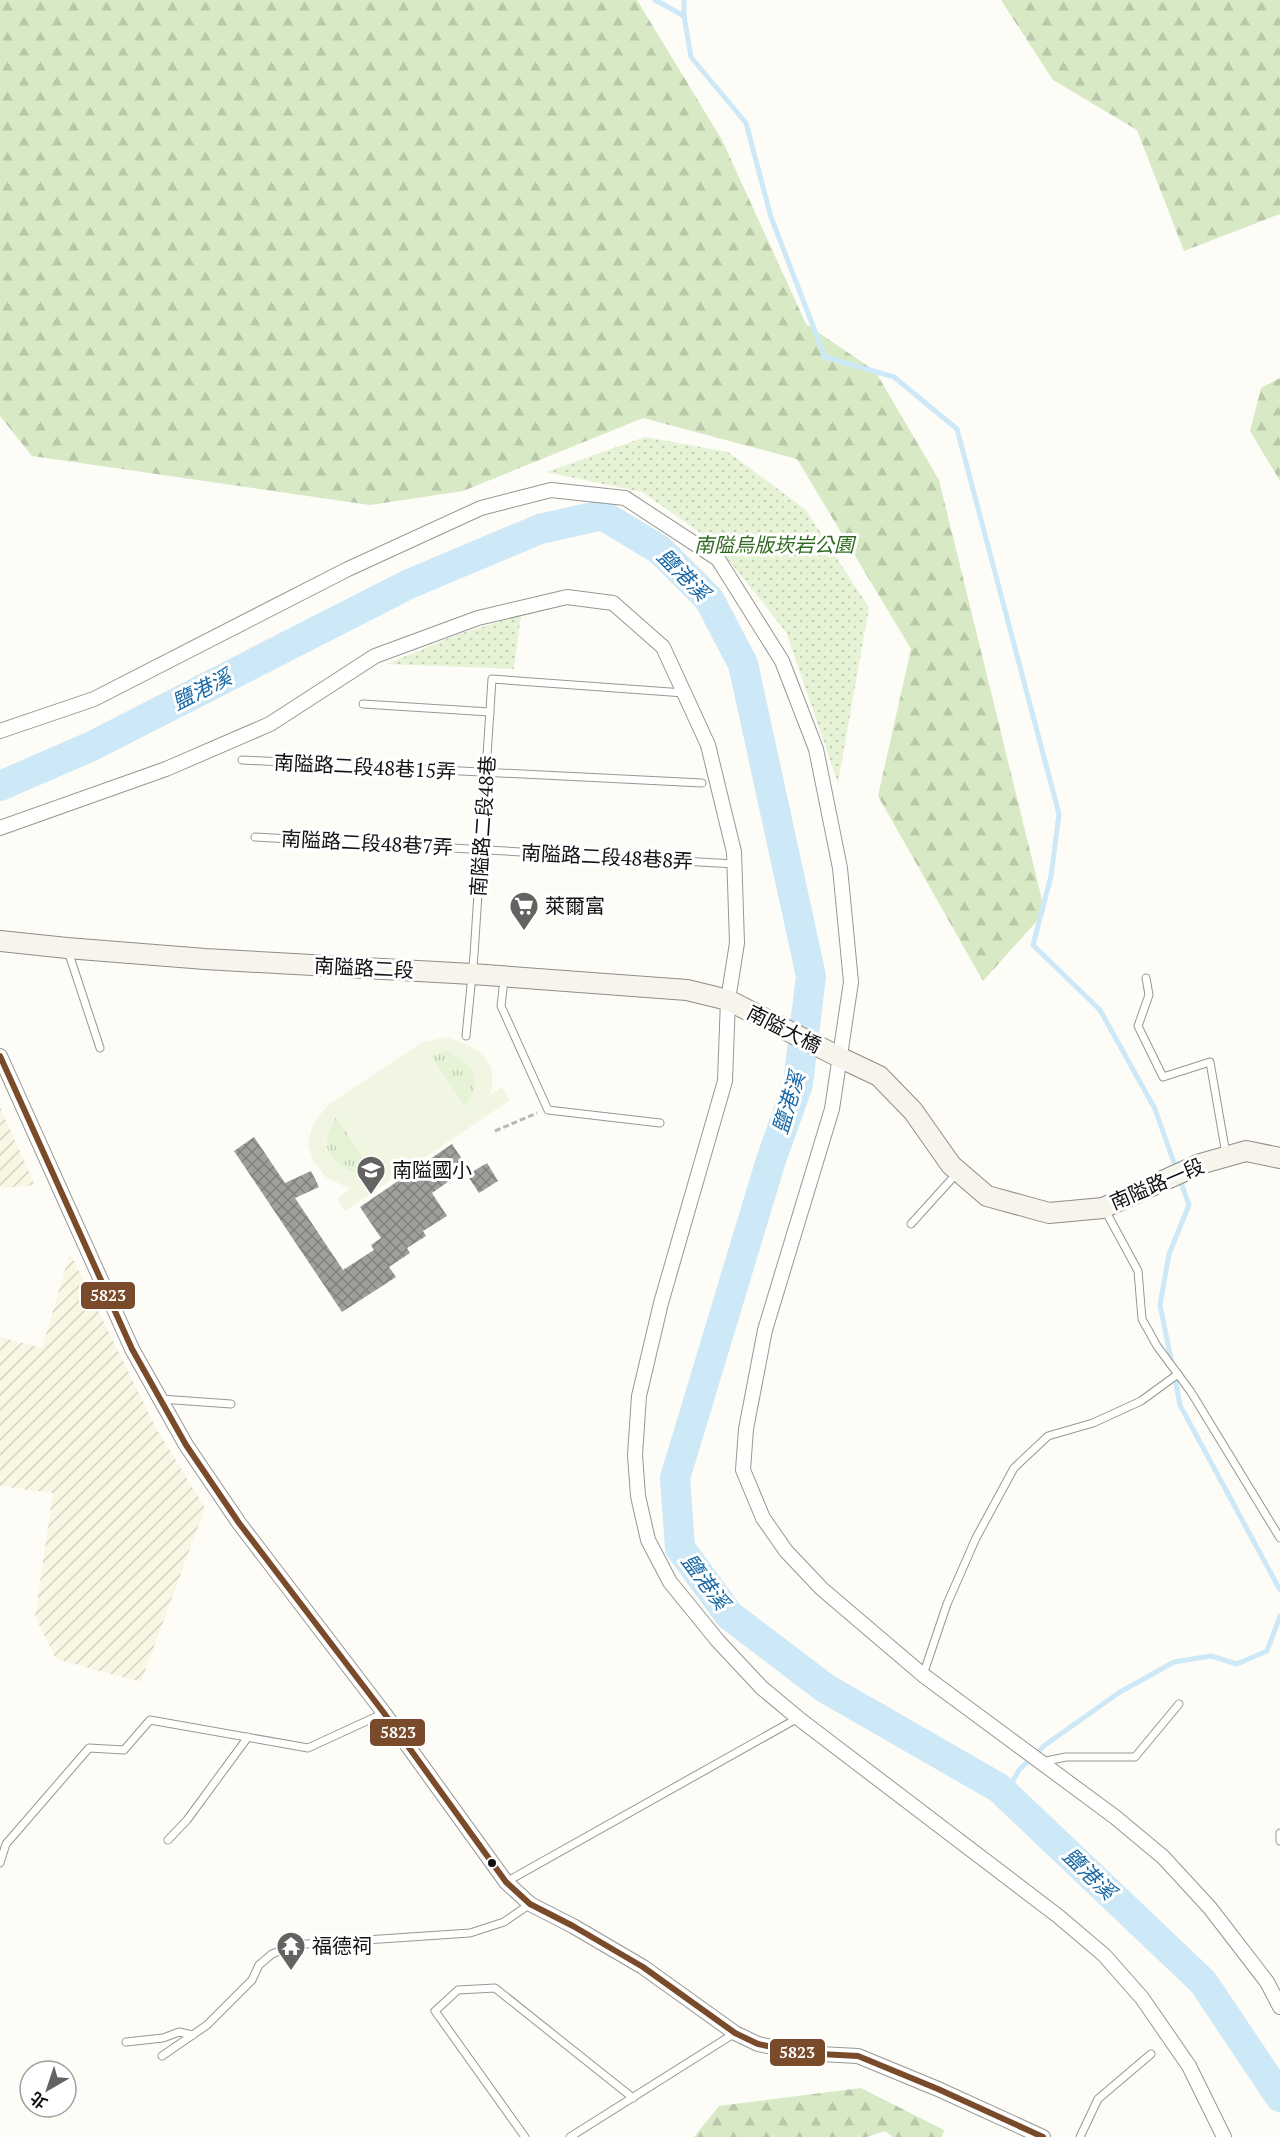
<svg xmlns="http://www.w3.org/2000/svg" width="1280" height="2137" viewBox="0 0 1280 2137" font-family="'PT Serif','Noto Sans TC',serif">
<style>
.farmland{fill:url(#farmland-furrows)}
.grass{fill:url(#grass-tufts)}
.forest{fill:url(#forest-firs)}
.park{fill:url(#park-dots)}
.pitch{fill:#f0f6e1;fill-rule:evenodd}
.lines{fill:none;stroke-linecap:round;stroke-linejoin:round}
.stream{stroke:#cde8f7;stroke-width:5}
.river{stroke:#cde8f7;stroke-width:30}
.building{fill:url(#building-cross-hatch)}
.lane-casing{stroke:#979795;stroke-width:9}
.street-casing{stroke:#979795;stroke-width:16}
.secondary-casing{stroke:#8e8d8b;stroke-width:22}
.path{stroke:#b9b9b8;stroke-width:3;stroke-dasharray:6 3;stroke-linecap:butt}
.lane{stroke:#fffffe;stroke-width:7}
.street{stroke:#fffffe;stroke-width:14}
.secondary{stroke:#f6f4eb;stroke-width:20}
.bus-1-casing{stroke:#fff;stroke-width:10}
.bus-1{stroke:#7a4b2a;stroke-width:6}
.bus-dot{fill:#111;stroke:#fff;stroke-width:2}
.labels{text-anchor:middle;stroke-width:6;stroke-linejoin:round;paint-order:stroke}
.park-label{font-size:20px;font-style:italic;fill:#2f6b1f;stroke:#fff}
.street-label{font-size:20px;fill:#111;stroke:#fff}
.poi-label{font-size:20px;fill:#111;stroke:#fff;text-anchor:start}
.water-label{font-size:21px;font-style:italic;fill:#1768a6;stroke:#fff}
.line-badge{stroke:#fff;stroke-width:2}
.badge-label{font-size:16px;text-anchor:middle;font-weight:bold;fill:#fff}
</style>
<defs>
<pattern id="farmland-furrows" width="10" height="10" patternUnits="userSpaceOnUse" patternTransform="scale(1.5)"><rect width="10" height="10" fill="#f9f7e4"/><path d="M-1 1l2-2M0 10L10 0M9 11l2-2" fill="none" stroke="#d4d3c3"/></pattern>
<pattern id="grass-tufts" width="24" height="20" patternUnits="userSpaceOnUse" patternTransform="scale(1.5)"><rect width="24" height="20" fill="#e7f3d7"/><path d="M3 7l-1-3M5 7V3M7 7l1-3M15 17l-1-3M17 17v-4M19 17l1-3" fill="none" stroke="#c5cfb8"/></pattern>
<pattern id="forest-firs" width="22" height="20" patternUnits="userSpaceOnUse" patternTransform="scale(1.5)"><rect width="22" height="20" fill="#d8eac5"/><path d="M5 1l3.5 6h-7zM16 11l3.5 6h-7z" fill="#b8c8a8"/></pattern>
<pattern id="park-dots" width="8" height="8" patternUnits="userSpaceOnUse" patternTransform="scale(1.5)"><rect width="8" height="8" fill="#e7f3d7"/><path d="M2 2h.1M6 6h.1" fill="none" stroke="#c5cfb8" stroke-width="1.8" stroke-linecap="round"/></pattern>
<pattern id="building-cross-hatch" width="8" height="8" patternUnits="userSpaceOnUse" patternTransform="scale(1.5)"><rect width="8" height="8" fill="#a19f9c"/><path d="M0 0l8 8M0 8l8-8" fill="none" stroke="#82807e"/></pattern>
</defs>
<rect width="100%" height="100%" fill="#fdfcf7"/>
<!-- farmland -->
<g class="farmland">
<path d="M0,1107L35,1185L0,1188Z"/>
<path d="M70,1253L156,1428L205,1508L141,1682L56,1659L35,1616L53,1493L0,1486V1337L42,1348Z"/>
</g>
<!-- grass -->
<g class="grass">
<path d="M447,1051C475,1065 485,1079 465,1107L430,1055Z"/>
<path d="M336,1117L372,1170L357,1175C328,1161 317,1146 336,1117Z"/>
</g>
<!-- forest -->
<g class="forest">
<path d="M0,0H637L722,140L806,324L875,371L939,480L1045,912L983,981L878,796L911,649L797,459L643,418L463,491L370,505L32,456L0,416Z"/>
<path d="M1001,0H1280V214L1184,251L1137,130L1053,80Z"/>
<path d="M1280,378V481L1250,431L1261,388Z"/>
<path d="M861,2088L944,2130L942,2137H893L885,2131L867,2137H694L719,2106Z"/>
</g>
<!-- park -->
<g class="park">
<path d="M645,437L728,452L806,510L869,608L838,783L786,632L715,543L642,492L546,472Z"/>
<path d="M521,615L514,669L387,664L456,635Z"/>
</g>
<!-- pitch -->
<path class="pitch" d="M448,1037C466,1045 490,1051 492,1075C493,1080 492,1088 491,1094L502,1087L510,1100L345,1211L337,1199L350,1189L326,1177L313,1161L308,1143L313,1124L328,1105L423,1042ZM447,1051C474,1064 485,1080 465,1106L430,1055ZM336,1117L372,1170L357,1175C329,1162 316,1145 336,1117Z"/>
<g class="lines">
<!-- stream -->
<g class="stream">
<path d="M655,0L684,16"/>
<path d="M684,0V16L691,57L746,123L771,217L825,357L894,377L957,429L1059,814L1051,876L1033,945L1100,1010L1155,1109L1189,1205L1169,1254L1160,1305L1172,1364"/>
<path d="M1174,1374L1180,1405L1280,1590"/>
<path d="M1005,1795L1019,1770L1045,1745L1120,1692L1174,1662L1211,1656L1237,1664L1267,1651L1280,1616"/>
</g>
<!-- river -->
<path class="river" d="M0,786L92,746L409,584L540,529L602,515L660,550L709,599L743,664L811,976L798,1084L771,1160L675,1478L680,1548L729,1615L825,1688L999,1788L1203,1982L1280,2097"/>
</g>
<!-- building -->
<g class="building">
<path d="M254,1137L285,1183L311,1171L319,1187L295,1198L343,1270L374,1250L371,1245L381,1238L360,1207L452,1144L468,1168L432,1193L447,1216L423,1231L426,1236L407,1248L410,1253L389,1267L396,1277L342,1312L234,1151Z"/>
<path d="M487,1163L498,1181L479,1193L467,1175Z"/>
</g>
<g class="lines">
<!-- lane casing -->
<g class="lane-casing">
<g id="lane">
<path d="M363,704L490,712"/>
<path d="M242,760L702,783"/>
<path d="M255,837L735,864"/>
<path d="M68,951L100,1048"/>
<path d="M1146,978L1149,995L1138,1026L1163,1077L1210,1062L1226,1154"/>
<path d="M504,980L501,1006L548,1110L660,1123"/>
<path d="M466,1036L474,955L492,679L684,693"/>
<path d="M1105,1210L1138,1271L1142,1319L1157,1346L1191,1392L1280,1538"/>
<path d="M911,1224L958,1172"/>
<path d="M161,1399L231,1404"/>
<path d="M923,1675L947,1604L976,1538L1014,1468L1048,1436L1093,1423L1141,1401L1178,1374"/>
<path d="M1041,1762L1066,1757H1135L1179,1704"/>
<path d="M1280,1833V1841"/>
<path d="M168,1840L187,1820L248,1737"/>
<path d="M0,1863L6,1844L89,1748L124,1750L150,1720L308,1748L384,1713"/>
<path d="M506,1882L798,1718"/>
<path d="M126,2042L163,2038L179,2032L193,2035"/>
<path d="M162,2056L207,2025L252,1980L259,1965L272,1954L291,1947L306,1944L470,1933L504,1922L530,1904"/>
<path d="M525,2137L435,2011L458,1990L495,1988L633,2098"/>
<path d="M570,2137L735,2033"/>
<path d="M1080,2137L1098,2099L1151,2054"/>
</g>
</g>
<!-- street casing -->
<g class="street-casing">
<g id="street">
<path d="M0,731L94,699L348,569L481,508L551,490L625,498L718,559L782,661L816,749L840,868L851,982L832,1109L765,1330L746,1429L743,1470L763,1518L786,1551L822,1589L923,1675L1115,1817L1163,1857L1210,1908L1267,1982L1280,2007"/>
<path d="M0,828L166,769L270,724L375,656L478,618L567,597L613,603L663,647L708,745L734,852L737,943L728,1000L725,1081L661,1303L639,1396L635,1455L638,1496L648,1540L670,1582L718,1641L762,1688L798,1718L1058,1916L1104,1955L1142,1998L1189,2066L1224,2137"/>
<path d="M0,1056L132,1349L186,1445L239,1523L384,1713L506,1882L530,1904L573,1926L643,1967L735,2033L758,2044L801,2053L858,2056L938,2089L1043,2137"/>
</g>
</g>
<!-- secondary casing -->
<g class="secondary-casing">
<path id="secondary" d="M0,941L67,948L205,959L472,974L687,990L728,1000L841,1058L879,1076L913,1111L951,1165L987,1196L1049,1213L1103,1208L1200,1164L1246,1151L1280,1158"/>
</g>
<!-- path -->
<path class="path" d="M495,1131L537,1113"/>
<!-- lane -->
<use href="#lane" class="lane"/>
<!-- street -->
<use href="#street" class="street"/>
<!-- secondary -->
<use href="#secondary" class="secondary"/>
<!-- bus-1 casing -->
<g class="bus-1-casing">
<path id="bus-1" d="M0,1056L132,1349L186,1445L239,1523L384,1713L506,1882L530,1904L573,1926L643,1967L735,2033L758,2044L801,2053L858,2056L938,2089L1043,2137"/>
</g>
<!-- bus-1 -->
<use href="#bus-1" class="bus-1"/>
</g>
<!-- icons -->
<defs>
<g id="supermarket-pin" transform="scale(1.5)"><path d="M0 17L-7.5 6A9.5 9.5 0 1 1 7.5 6Z" fill="#646362" stroke="#fff"/><path d="M-6-5.5h2.5l.6 2H6L4.5 2H-2.5L-4.4-4H-6ZM-1.5 3.2a1.3 1.3 0 1 0 .1 0ZM3 3.2a1.3 1.3 0 1 0 .1 0Z" fill="#fff"/></g>
<g id="school-pin" transform="scale(1.5)"><path d="M0 17L-7.5 6A9.5 9.5 0 1 1 7.5 6Z" fill="#646362" stroke="#fff"/><path d="M0-5L7-2L0 1L-7-2ZM-4 1L0 2.5L4 1V4Q0 6-4 4Z" fill="#fff"/></g>
<g id="temple-pin" transform="scale(1.5)"><path d="M0 17L-7.5 6A9.5 9.5 0 1 1 7.5 6Z" fill="#646362" stroke="#fff"/><path d="M0-6L5-2H3V0L6.5 2.5H4V6H1.5V3h-3V6H-4V2.5H-6.5L-3 0V-2H-5Z" fill="#fff"/></g>
</defs>
<g fill-rule="evenodd">
<use href="#supermarket-pin" x="524" y="906"/>
<use href="#school-pin" x="371" y="1170"/>
<use href="#temple-pin" x="291" y="1946"/>
</g>
<!-- markers -->
<circle class="bus-dot" cx="492" cy="1863" r="5"/>
<g class="labels">
<!-- park labels -->
<g class="park-label">
<text x="774" y="552">南隘烏版崁岩公園</text>
</g>
<!-- street labels -->
<g class="street-label">
<text transform="translate(365 767) rotate(3)" y="7">南隘路二段48巷15弄</text>
<text transform="translate(483 826) rotate(-86)" y="7">南隘路二段48巷</text>
<text transform="translate(367 843) rotate(3)" y="7">南隘路二段48巷7弄</text>
<text transform="translate(607 857) rotate(3)" y="7">南隘路二段48巷8弄</text>
<text transform="translate(364 968) rotate(3)" y="7">南隘路二段</text>
<text transform="translate(784 1029) rotate(27)" y="7">南隘大橋</text>
<text transform="translate(1157 1184) rotate(-23)" y="7">南隘路一段</text>
</g>
<!-- poi labels -->
<g class="poi-label">
<text x="545" y="913">萊爾富</text>
<text x="392" y="1177">南隘國小</text>
<text x="312" y="1953">福德祠</text>
</g>
<!-- water labels -->
<g class="water-label">
<text transform="translate(683 575) rotate(45)" y="7">鹽港溪</text>
<text transform="translate(202 690) rotate(-27)" y="7">鹽港溪</text>
<text transform="translate(789 1103) rotate(-73)" y="7">鹽港溪</text>
<text transform="translate(705 1582) rotate(53)" y="7">鹽港溪</text>
<text transform="translate(1089 1874) rotate(44)" y="7">鹽港溪</text>
</g>
</g>
<g class="line-badge">
<rect x="80" y="1281" width="56" height="29" rx="6" fill="#7a4b2a"/>
<rect x="369" y="1718" width="57" height="29" rx="6" fill="#7a4b2a"/>
<rect x="769" y="2038" width="57" height="29" rx="6" fill="#7a4b2a"/>
</g>
<g class="badge-label">
<text x="108" y="1301">5823</text>
<text x="398" y="1738">5823</text>
<text x="797" y="2058">5823</text>
</g>
<!-- north arrow -->
<g transform="translate(48 2089) rotate(219)"><circle r="28" fill="#ffffff" stroke="#a0a0a0" stroke-width="1.5"/>
<path d="M0-4.5L10 22L0 15L-10 22Z" fill="#646362"/>
<text y="-9" font-size="16" font-weight="bold" text-anchor="middle" fill="#111111">北</text>
</g>
</svg>
